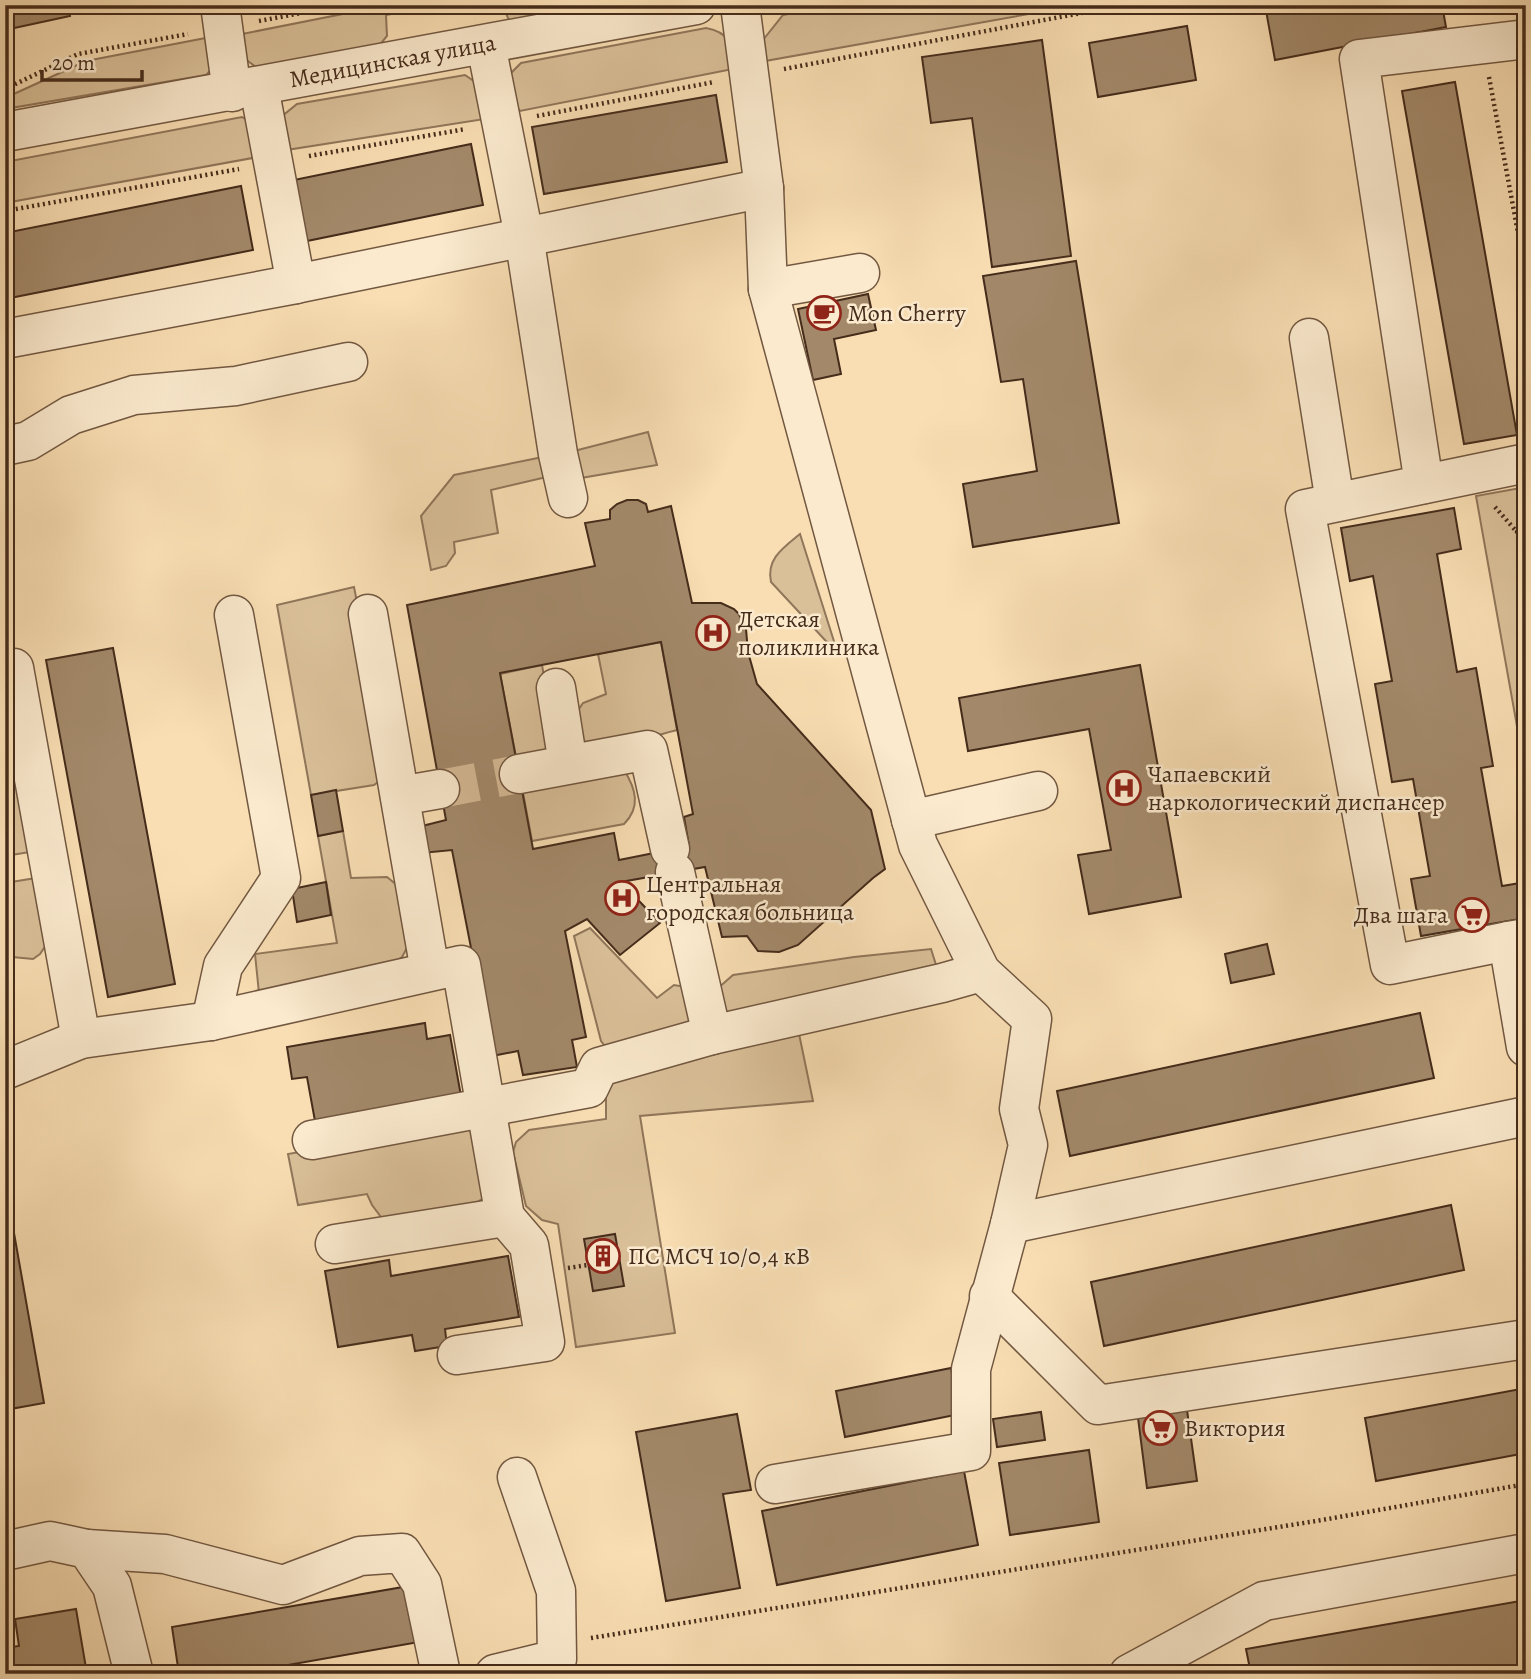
<svg xmlns="http://www.w3.org/2000/svg" width="1531" height="1679" viewBox="0 0 1531 1679" font-family="Alegreya,serif">
<style>
.green{fill:#dac099;stroke:#90765a;stroke-width:2}
.building{fill:#a3896a;stroke:#452c1b;stroke-width:2;fill-rule:evenodd}
.lines{fill:none;stroke-linecap:round;stroke-linejoin:round}
.minor-tunnel{stroke:#d5ba95;stroke-width:38;stroke-dasharray:38 19;stroke-linecap:butt}
.minor-casing{stroke:#725841;stroke-width:41}
.path{stroke:#452c1b;stroke-width:4.5;stroke-dasharray:2 3.5;stroke-linecap:butt}
.minor{stroke:#fbeace;stroke-width:38}
.labels{text-anchor:middle;stroke-width:5;stroke-linejoin:round;paint-order:stroke}
.street-label{font-size:24px;fill:#452c1b;stroke:#fbeace}
.poi-label{font-size:24px;fill:#452c1b;stroke:#fbeace;text-anchor:start}
</style>
<rect width="100%" height="100%" fill="#f9deb3"/>
<filter id="stains"><feTurbulence type="fractalNoise" baseFrequency=".00286" numOctaves="4"/><feColorMatrix values="0 0 0 0 .2 0 0 0 0 .09 0 0 0 0 .02 0 0 0 .5 -.17"/></filter>
<radialGradient id="worn" r=".72"><stop offset=".6" stop-color="#630" stop-opacity="0"/><stop offset="1" stop-color="#630" stop-opacity=".3"/></radialGradient>
<!-- green -->
<g class="green">
<path d="M388,5H440L386,15L387,36L378,47L256,67L245,59L242,34Z"/>
<path d="M502,5H583L582,8L510,22Z"/>
<path d="M837,5H1039L1040,12L765,61L759,45L783,15Z"/>
<path d="M706,28C730,32 733,46 738,68L520,111L512,100L510,74L521,63Z"/>
<path d="M211,37L216,65L206,75L5,109V98L86,61Z"/>
<path d="M465,75L478,84L491,118L280,151L281,117L297,104Z"/>
<path d="M242,117L252,123L258,157L5,203V162Z"/>
<path d="M648,432L657,465L575,479L570,452Z"/>
<path d="M548,456L551,476L491,490L498,533L454,542L455,553L446,566L431,570L421,516L454,475Z"/>
<path d="M1526,487V777L1476,496Z"/>
<path d="M800,534L838,654L771,582C766,559 783,548 800,534Z"/>
<path d="M354,587L389,765L386,776L374,785L311,795L277,605Z"/>
<path d="M661,642L677,730C647,737 608,755 579,739L577,712L583,703L606,694L598,654Z"/>
<path d="M542,665L555,740L548,752L517,762L500,674Z"/>
<path d="M10,734L30,852L5,856V735Z"/>
<path d="M624,770C636,789 641,807 624,824L532,841L521,782Z"/>
<path d="M343,831L351,878L387,877L398,886L408,946L402,957L391,965L259,993L255,954L337,943L318,836Z"/>
<path d="M36,878L48,942L40,954L33,959L12,957L5,951V883Z"/>
<path d="M590,928L657,998L674,985L686,987L691,1031L608,1050L601,1041L574,936Z"/>
<path d="M931,949L937,968L726,1015L717,989L733,975L854,957Z"/>
<path d="M798,1029L813,1101L640,1116L675,1333L576,1347L558,1224L542,1220L526,1206L513,1152L516,1142L529,1130L606,1119V1091L615,1080Z"/>
<path d="M459,1124L470,1125L486,1196L468,1209L393,1222L381,1217L372,1205L367,1194L298,1205L288,1154Z"/>
</g>
<!-- building -->
<g class="building">
<path d="M5,5H68L70,16L5,30Z"/>
<path d="M1265,5H1442L1446,27L1275,60Z"/>
<path d="M1187,26L1196,80L1098,97L1089,43Z"/>
<path d="M1042,40L1071,256L992,267L972,118L931,123L922,57Z"/>
<path d="M1455,82L1517,435L1464,444L1402,91Z"/>
<path d="M716,95L727,162L544,194L532,127Z"/>
<path d="M471,144L483,205L307,241L294,180Z"/>
<path d="M241,186L253,250L5,299V233Z"/>
<path d="M1076,261L1119,523L973,547L963,484L1037,471L1023,379L1001,382L983,276Z"/>
<path d="M868,294L876,330L834,339L841,374L813,380L798,309Z"/>
<path d="M627,500H638L646,504L648,512L671,506L692,603H721L734,609L739,614L746,629L748,652L757,684L871,810L885,869L873,878L798,945L779,952L758,951L747,936L722,937L705,867L621,882L660,923L620,955L587,919L565,931L586,1037L572,1040L577,1067L523,1075L518,1051L492,1056L452,850L422,853L418,827L446,820L407,605L595,566L585,523L610,519V510L617,504ZM661,642L693,814L684,817L689,846L619,860L614,833L533,849L500,673Z"/>
<path d="M1454,508L1461,549L1437,554L1457,672L1476,668L1493,766L1481,768L1502,886L1526,882V918L1421,936L1411,879L1430,876L1413,779L1392,782L1375,684L1392,681L1373,576L1350,581L1341,528Z"/>
<path d="M113,648L175,984L108,997L46,660Z"/>
<path d="M1140,665L1181,897L1089,914L1078,855L1111,850L1089,729L968,751L959,698Z"/>
<path d="M336,790L343,831L318,836L311,795Z"/>
<path d="M326,882L331,915L297,922L292,889Z"/>
<path d="M1267,944L1274,974L1231,983L1225,954Z"/>
<path d="M1420,1013L1434,1078L1070,1156L1057,1091Z"/>
<path d="M425,1023L427,1039L450,1035L461,1096L315,1121L307,1077L292,1079L287,1047Z"/>
<path d="M5,1182L44,1403L5,1410Z"/>
<path d="M1451,1205L1464,1270L1104,1346L1091,1282Z"/>
<path d="M615,1234L624,1286L593,1291L584,1239Z"/>
<path d="M508,1256L519,1317L445,1329L447,1346L415,1351L412,1335L338,1347L325,1271L389,1260L391,1276Z"/>
<path d="M951,1368L960,1414L845,1437L836,1391Z"/>
<path d="M1526,1388V1453L1376,1481L1365,1418Z"/>
<path d="M1186,1403L1197,1481L1147,1488L1137,1410Z"/>
<path d="M1041,1412L1045,1440L997,1447L993,1419Z"/>
<path d="M737,1414L751,1490L723,1494L740,1588L666,1601L636,1432Z"/>
<path d="M1089,1450L1099,1522L1010,1535L999,1463Z"/>
<path d="M964,1471L978,1545L777,1585L762,1511Z"/>
<path d="M409,1586L419,1642L237,1674H179L172,1627Z"/>
<path d="M1526,1600V1665L1475,1674H1251L1246,1649Z"/>
<path d="M76,1609L87,1674H16L11,1647L19,1646L15,1619Z"/>
</g>
<g class="lines">
<!-- minor-tunnel -->
<path class="minor-tunnel" d="M440,789L519,774"/>
<!-- minor casing -->
<g class="minor-casing">
<g id="minor">
<path d="M220,5L232,92"/>
<path d="M740,5L764,188L768,289L918,845L981,972L1032,1019L1019,1109L1028,1145L1010,1224L971,1369V1451L775,1484"/>
<path d="M486,45L524,236L558,454L568,498"/>
<path d="M259,87L296,284L764,188"/>
<path id="s1" d="M5,132L696,5"/>
<path d="M768,289L860,273"/>
<path d="M1309,338L1335,502"/>
<path d="M5,339L296,284"/>
<path d="M5,446L28,441L71,415L134,395L236,386L348,362"/>
<path d="M1424,484L1359,59L1526,39"/>
<path d="M368,614L430,971"/>
<path d="M5,670L14,668L81,1039"/>
<path d="M556,688L568,764"/>
<path d="M519,774L648,750L670,849"/>
<path d="M400,796L440,789"/>
<path d="M911,820L1038,791"/>
<path d="M675,872L712,1035"/>
<path d="M1526,938L1508,941L1526,1047"/>
<path d="M1508,941L1390,965L1305,509L1526,463"/>
<path d="M211,1021L223,966L281,878L234,615"/>
<path d="M5,1070L81,1039L211,1021L461,965L505,1217L529,1245L545,1342L457,1355"/>
<path d="M312,1140L589,1088L599,1067L712,1035L942,983L981,972"/>
<path d="M1010,1224L1526,1116"/>
<path d="M335,1244L505,1217"/>
<path d="M989,1296L1098,1405L1526,1339"/>
<path d="M87,1549L165,1554L283,1585L360,1556L402,1553L422,1584L441,1674"/>
<path d="M5,1551L50,1541L87,1549L112,1586L134,1674"/>
<path d="M495,1674L557,1659L556,1591L517,1477"/>
<path d="M1129,1674L1264,1601L1526,1553"/>
</g>
</g>
<!-- path -->
<g class="path">
<path d="M259,21L344,5"/>
<path d="M784,69L1124,5"/>
<path d="M1489,77L1526,276"/>
<path d="M5,89L78,54L188,34"/>
<path d="M537,116L714,82"/>
<path d="M309,156L466,129"/>
<path d="M5,211L239,169"/>
<path d="M1495,507L1517,532"/>
<path d="M1526,517L1517,532L1526,573"/>
<path d="M568,1268L588,1265"/>
<path d="M591,1638L1322,1520L1526,1484"/>
</g>
<!-- minor -->
<use href="#minor" class="minor"/>
</g>
<!-- icons -->
<defs>
<g id="cafe-ring" transform="scale(1.75)"><circle r="9.5" fill="#fbeace" stroke="#8f2418" stroke-width="1.5"/><path d="M-5.5-4.5H6V0H3Q3 3.5 0 3.5H-2.5Q-5.5 3.5-5.5 0ZM3-3.2v2h1.7v-2ZM-6 4.5H4V6H-6Z" fill="#8f2418"/></g>
<g id="hospital-ring" transform="scale(1.75)"><circle r="9.5" fill="#fbeace" stroke="#8f2418" stroke-width="1.5"/><path d="M-5-5h3v3.5h4V-5h3V5h-3V1.5h-4V5h-3Z" fill="#8f2418"/></g>
<g id="supermarket-ring" transform="scale(1.75)"><circle r="9.5" fill="#fbeace" stroke="#8f2418" stroke-width="1.5"/><path d="M-6-5.5h2.5l.6 2H6L4.5 2H-2.5L-4.4-4H-6ZM-1.5 3.2a1.3 1.3 0 1 0 .1 0ZM3 3.2a1.3 1.3 0 1 0 .1 0Z" fill="#8f2418"/></g>
<g id="building-ring" transform="scale(1.75)"><circle r="9.5" fill="#fbeace" stroke="#8f2418" stroke-width="1.5"/><path d="M-4-6H4V6H1V3H-1V6H-4ZM-2.5-4.3h1.7v1.8h-1.7ZM.8-4.3h1.7v1.8H.8ZM-2.5-1h1.7V.8h-1.7ZM.8-1h1.7V.8H.8Z" fill="#8f2418"/></g>
</defs>
<g fill-rule="evenodd">
<use href="#cafe-ring" x="824" y="313"/>
<use href="#hospital-ring" x="713" y="633"/>
<use href="#hospital-ring" x="1124" y="788"/>
<use href="#hospital-ring" x="622" y="898"/>
<use href="#supermarket-ring" x="1472" y="915"/>
<use href="#building-ring" x="603" y="1256"/>
<use href="#supermarket-ring" x="1160" y="1428"/>
</g>
<g class="labels">
<!-- street labels -->
<g class="street-label">
<text dy="8" stroke="none"><textPath href="#s1" startOffset="394">Медицинская улица</textPath></text>
</g>
<!-- poi labels -->
<g class="poi-label">
<text x="848" y="321">Mon Cherry</text>
<text x="738" y="627">Детская<tspan x="738" dy="28">поликлиника</tspan></text>
<text x="1148" y="782">Чапаевский<tspan x="1148" dy="28">наркологический диспансер</tspan></text>
<text x="646" y="892">Центральная<tspan x="646" dy="28">городская больница</tspan></text>
<text x="1448" y="923" text-anchor="end">Два шага</text>
<text x="628" y="1264">ПС МСЧ 10/0,4 кВ</text>
<text x="1184" y="1436">Виктория</text>
</g>
</g>
<!-- margin -->
<rect width="1531" height="1679" fill="none" stroke="#f9deb3" stroke-width="28"/>
<rect x="7" y="7" width="1517" height="1665" fill="none" stroke="#452c1b" stroke-width="3.5"/>
<rect x="14" y="14" width="1503" height="1651" fill="none" stroke="#452c1b" stroke-width="2"/>
<!-- scale -->
<path d="M42 70v10h100v-10" fill="none" stroke="#452c1b" stroke-width="3.5"/>
<text x="52" y="70" font-size="21" fill="#452c1b" stroke="#fbeace" stroke-width="5" paint-order="stroke">20 m</text>
<rect width="100%" height="100%" filter="url(#stains)"/>
<rect width="100%" height="100%" fill="url(#worn)"/>
</svg>
